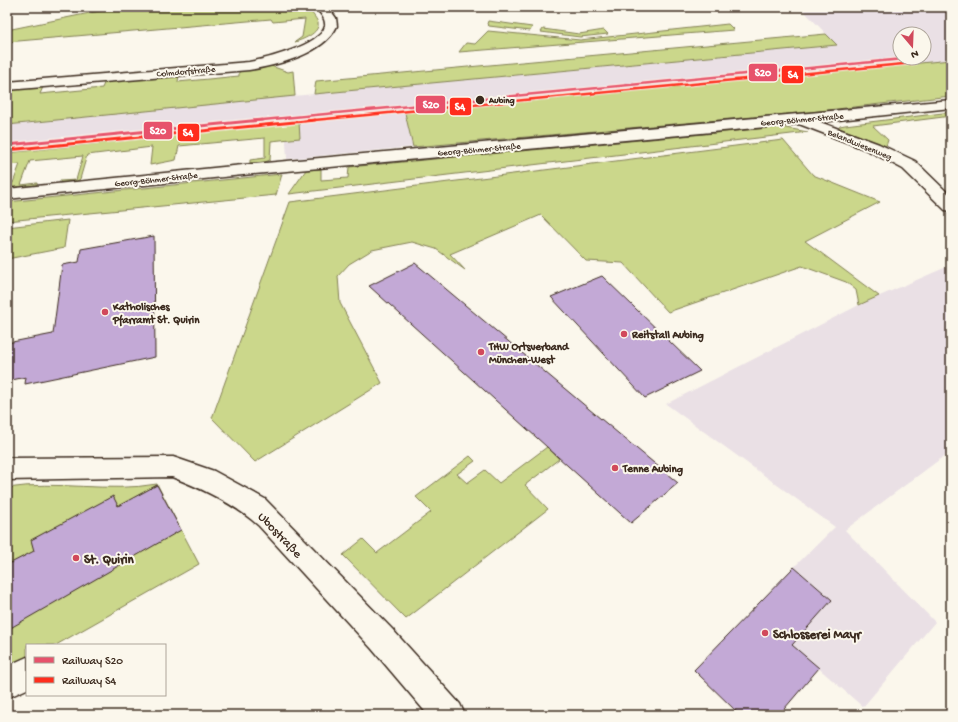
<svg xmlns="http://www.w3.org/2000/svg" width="958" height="722" viewBox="0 0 958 722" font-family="'Gochi Hand',sans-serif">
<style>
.built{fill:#eae0e5;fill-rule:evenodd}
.green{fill:#cbd78b;stroke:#838054}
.building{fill:#c3a9d6;stroke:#3b2a1e}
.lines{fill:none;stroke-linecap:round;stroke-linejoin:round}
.minor-casing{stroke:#3b2a1e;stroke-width:3}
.minor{fill:#fbf7ec;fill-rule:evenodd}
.rail-1-far1-casing{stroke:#fbf7ec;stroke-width:4.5}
.rail-1-casing{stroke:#fbf7ec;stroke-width:5.5}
.rail-2-far1-casing{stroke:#fbf7ec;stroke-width:4.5}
.rail-2-casing{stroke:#fbf7ec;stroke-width:5.5}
.rail-1-far1{stroke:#e7526b;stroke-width:2.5}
.rail-1{stroke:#e7526b;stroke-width:3}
.rail-2-far1{stroke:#ff2d1d;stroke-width:2.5}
.rail-2{stroke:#ff2d1d;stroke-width:3}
.stop-dot{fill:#3b2a1e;stroke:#fbf7ec;stroke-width:1.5}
.poi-dot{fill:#d1495b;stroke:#fbf7ec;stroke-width:1.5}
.labels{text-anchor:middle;stroke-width:4;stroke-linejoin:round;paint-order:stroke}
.far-street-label{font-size:9px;fill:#3b2a1e;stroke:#fbf7ec}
.far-stop-label{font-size:9px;font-weight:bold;fill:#3b2a1e;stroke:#fbf7ec;text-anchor:start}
.poi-label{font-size:11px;font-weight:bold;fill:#3b2a1e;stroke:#fbf7ec;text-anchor:start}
.near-street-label{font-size:13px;fill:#3b2a1e;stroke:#fbf7ec}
.near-poi-label{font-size:13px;font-weight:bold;fill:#3b2a1e;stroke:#fbf7ec;text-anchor:start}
.line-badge{stroke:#fbf7ec;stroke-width:1.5}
.badge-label{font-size:11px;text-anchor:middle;font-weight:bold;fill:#fff}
</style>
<rect width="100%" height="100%" fill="#fbf7ec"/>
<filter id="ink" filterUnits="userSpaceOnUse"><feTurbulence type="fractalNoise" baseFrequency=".025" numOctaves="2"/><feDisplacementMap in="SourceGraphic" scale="8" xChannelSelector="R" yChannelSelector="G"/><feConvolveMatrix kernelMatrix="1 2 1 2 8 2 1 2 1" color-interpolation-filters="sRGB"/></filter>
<g filter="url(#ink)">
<!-- built -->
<g class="built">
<path d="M917,7H951V60L405,113L413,147L287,159L285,126L7,158V125L314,94L837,45L803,10H847ZM900,34H924V58H900Z"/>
<path d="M951,265V451L845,530L935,622L863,707L792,645L832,600L794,567L835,527L666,404L859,305Z"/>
</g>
<!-- green -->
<g class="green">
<path d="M119,7H306C310,11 316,17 318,23C320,33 302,40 295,42L302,37L305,19L273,22L271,19L7,42V30Z"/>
<path d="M488,21L532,27L530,31L489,26L487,24Z"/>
<path d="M728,24L734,30L459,52L466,43L475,44L488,31L580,40Z"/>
<path d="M543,29L579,34L604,30L608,34L580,37L541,32Z"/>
<path d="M826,34L837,45L314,94L316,81Z"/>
<path d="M951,60V96L810,112L413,147L405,113Z"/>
<path d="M271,66L288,72L293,71L295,96L7,125V90L43,87L40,94L102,88L105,81L179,75L178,82L239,76V70Z"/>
<path d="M951,112V116L873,126L888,140L886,146L839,128L840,126L845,125Z"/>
<path d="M299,122L300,138L271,141L270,160L265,162L250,163V160L265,158V138L179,146L176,160L150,165L152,147L87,155L80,179L76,182L60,183V181L76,180L83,156L30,161L21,185L37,183V185L7,188V184L13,183L20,164L7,165V153Z"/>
<path d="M780,127L808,132L289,194L306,170L321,169V180L348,178L349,167Z"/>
<path d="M783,140L813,175L880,202L805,241L879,296L859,305L856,290L846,282L802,266L668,312L623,263L586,261L541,215L450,254L465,270L436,249L412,242L372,250L349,264L338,276L340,303L382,383L255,462L212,418L290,202Z"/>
<path d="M282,174L276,195L7,221V202Z"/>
<path d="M68,220L64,248L7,259V227Z"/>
<path d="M547,447L559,459L525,485L548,509L406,619L343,555L363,539L377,553L431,512L416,497L470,456L475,461L457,474L467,483L485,470L499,483Z"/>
<path d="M157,484L199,564L56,645H27V662L7,673V488C57,480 108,493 157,484Z"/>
</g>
<!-- building -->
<g class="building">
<path d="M154,236L155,357L25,384L26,377L7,381V343L53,334L62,265L79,262L81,249Z"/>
<path d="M415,263L589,409L678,483L631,523L369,286Z"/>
<path d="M602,276L700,371L645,398L551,297Z"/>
<path d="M157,485L181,530L7,630V565L34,551L31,540L113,496L118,506Z"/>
<path d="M794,567L832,600L792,645L819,668L779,715H740L694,670Z"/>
</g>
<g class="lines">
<!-- minor casing -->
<g class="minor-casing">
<g id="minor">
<path d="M315,7H328L336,18L337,26C324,54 278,65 249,70L7,90V82L249,62C266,59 321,45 325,26C326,18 319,12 315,7Z"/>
<path d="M951,100V108L820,122L879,144L915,161L951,196V211L945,210L903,169L867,150L799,124L243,175L7,199V189L243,165Z"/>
<path d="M173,457L214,471L265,499L392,629L460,704L465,715H428L372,649L259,526C235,504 203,489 172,477L7,480V458Z"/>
<path d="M27,657V689L7,698V666Z"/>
</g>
</g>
<!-- minor -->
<use href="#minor" class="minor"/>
<!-- rail-1-far1 casing -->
<g class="rail-1-far1-casing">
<path id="rail-1-far1" d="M252,121L914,58"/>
</g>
<!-- rail-1 casing -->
<g class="rail-1-casing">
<path id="rail-1" d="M7,145L262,120"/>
</g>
<!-- rail-2-far1 casing -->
<g class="rail-2-far1-casing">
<path id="rail-2-far1" d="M304,121L914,63"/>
</g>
<!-- rail-2 casing -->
<g class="rail-2-casing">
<path id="rail-2" d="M7,150L315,120"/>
</g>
<!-- rail-1-far1 -->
<use href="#rail-1-far1" class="rail-1-far1"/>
<!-- rail-1 -->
<use href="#rail-1" class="rail-1"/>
<!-- rail-2-far1 -->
<use href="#rail-2-far1" class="rail-2-far1"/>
<!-- rail-2 -->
<use href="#rail-2" class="rail-2"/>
</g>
</g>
<!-- markers -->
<circle class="stop-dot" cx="480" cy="100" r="5"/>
<g class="poi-dot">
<circle cx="105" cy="312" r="4"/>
<circle cx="624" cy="334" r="4"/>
<circle cx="481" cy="352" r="4"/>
<circle cx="615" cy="468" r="4"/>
<circle cx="76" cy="558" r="4"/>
<circle cx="765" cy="633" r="4"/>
</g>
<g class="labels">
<!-- far-street labels -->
<g class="far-street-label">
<text transform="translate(186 71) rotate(-5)" y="3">Colmdorfstraße</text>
<text transform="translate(802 119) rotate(-5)" y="3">Georg-Böhmer-Straße</text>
<text transform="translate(860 144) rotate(22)" y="3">Belandwiesenweg</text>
<text transform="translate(479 149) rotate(-5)" y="3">Georg-Böhmer-Straße</text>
<text transform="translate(156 179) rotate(-6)" y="3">Georg-Böhmer-Straße</text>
</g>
<!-- far-stop labels -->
<g class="far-stop-label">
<text x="489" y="103">Aubing</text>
</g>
<!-- poi labels -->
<g class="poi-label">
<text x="113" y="310">Katholisches<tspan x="113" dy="13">Pfarramt St. Quirin</tspan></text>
<text x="632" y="338">Reitstall Aubing</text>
<text x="489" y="350">THW Ortsverband<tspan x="489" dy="13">München-West</tspan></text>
<text x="623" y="472">Tenne Aubing</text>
</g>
<!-- near-street labels -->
<g class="near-street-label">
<text transform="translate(281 534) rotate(46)" y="5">Ubostraße</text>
</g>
<!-- near-poi labels -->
<g class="near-poi-label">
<text x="84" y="563">St. Quirin</text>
<text x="773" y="638">Schlosserei Mayr</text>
</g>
</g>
<g class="line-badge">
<rect x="748" y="63" width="30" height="19" rx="4" fill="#e7526b"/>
<rect x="781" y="65" width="23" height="19" rx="4" fill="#ff2d1d"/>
<rect x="415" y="95" width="31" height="19" rx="4" fill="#e7526b"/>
<rect x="449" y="97" width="23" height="19" rx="4" fill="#ff2d1d"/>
<rect x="143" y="121" width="30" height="19" rx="4" fill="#e7526b"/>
<rect x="177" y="123" width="23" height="19" rx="4" fill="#ff2d1d"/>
</g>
<g class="badge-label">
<text x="763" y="76">S20</text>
<text x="793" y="78">S4</text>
<text x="431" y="108">S20</text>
<text x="460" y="110">S4</text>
<text x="158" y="134">S20</text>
<text x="188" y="136">S4</text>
</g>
<!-- margin -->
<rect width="958" height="722" fill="none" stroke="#fbf7ec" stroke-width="24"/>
<rect x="12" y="12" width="934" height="698" fill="none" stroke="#3b2a1e" stroke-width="1.5" filter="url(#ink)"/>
<!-- legend -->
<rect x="26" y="644" width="140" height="52" fill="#fbf7ec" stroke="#aea59a"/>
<rect x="34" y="657" width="20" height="6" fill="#e7526b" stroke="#aea59a"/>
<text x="62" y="664" font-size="12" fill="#3b2a1e">Railway S20</text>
<rect x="34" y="677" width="20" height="6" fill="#ff2d1d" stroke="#aea59a"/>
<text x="62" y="684" font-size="12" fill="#3b2a1e">Railway S4</text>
<!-- north arrow -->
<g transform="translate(912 46) rotate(161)"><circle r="19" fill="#fbf7ec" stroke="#aea59a"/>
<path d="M0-3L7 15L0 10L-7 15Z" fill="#d1495b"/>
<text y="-6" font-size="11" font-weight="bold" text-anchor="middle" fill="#3b2a1e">N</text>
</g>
</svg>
